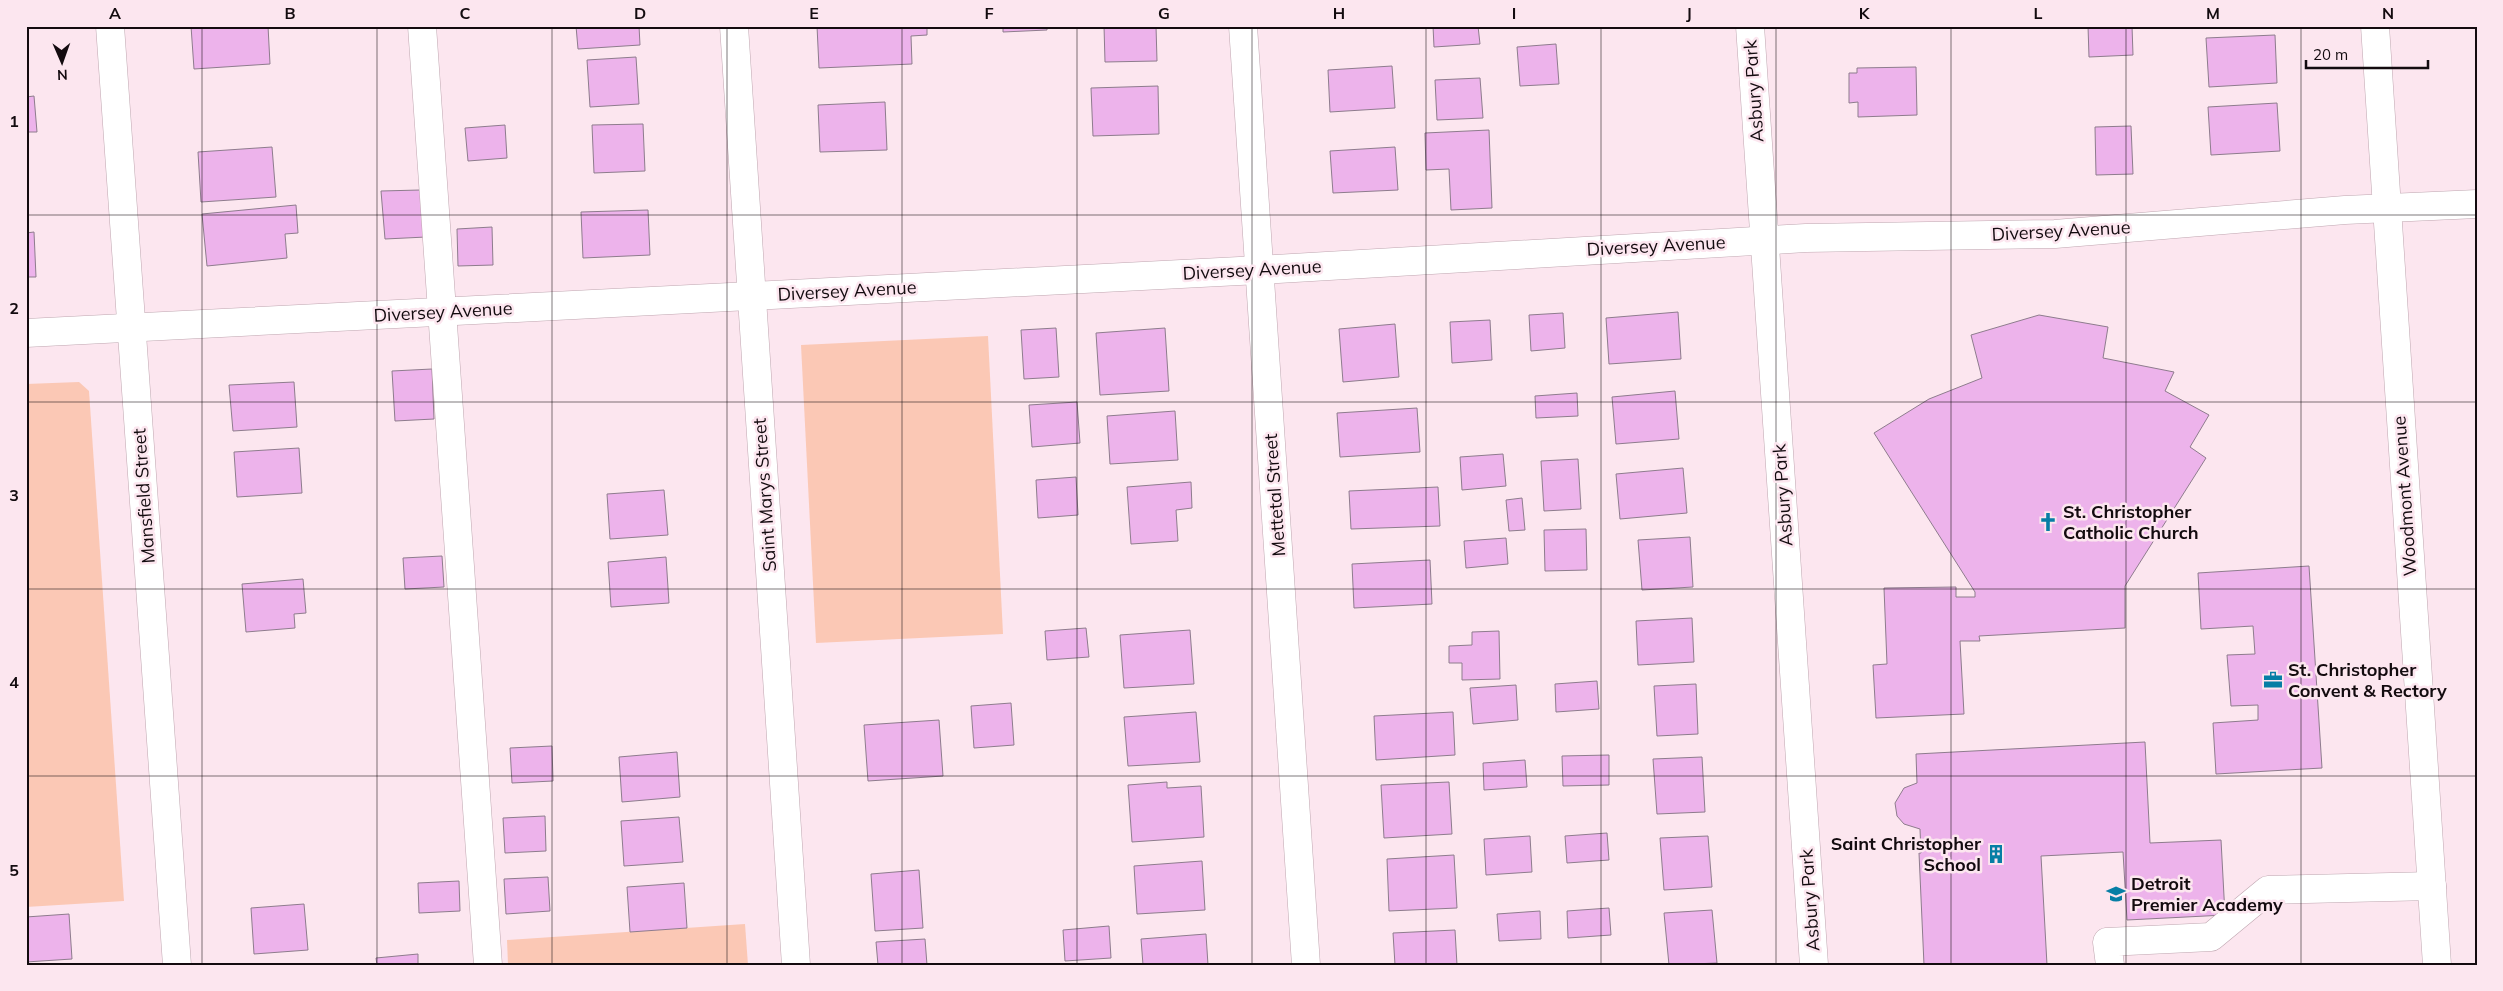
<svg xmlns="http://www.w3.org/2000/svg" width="2503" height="991" viewBox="0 0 2503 991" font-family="Mulish,sans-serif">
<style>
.green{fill:#fbc8b5}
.building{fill:#edb3eb;stroke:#8e7c8d}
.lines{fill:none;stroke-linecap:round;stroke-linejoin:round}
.minor-casing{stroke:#bfa6b0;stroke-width:29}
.minor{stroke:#fff;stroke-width:28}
.grid{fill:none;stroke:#130b0f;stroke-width:1;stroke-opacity:0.55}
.labels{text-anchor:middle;stroke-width:5;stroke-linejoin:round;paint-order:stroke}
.street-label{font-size:18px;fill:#130b0f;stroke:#fce6ef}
.poi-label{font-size:18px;font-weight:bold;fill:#130b0f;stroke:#fce6ef;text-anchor:start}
.neatline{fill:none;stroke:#130b0f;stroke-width:2}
.grid-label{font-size:16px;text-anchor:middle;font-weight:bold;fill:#130b0f}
</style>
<rect width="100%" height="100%" fill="#fce6ef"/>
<!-- green -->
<g class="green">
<path d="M988,336L1003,634L816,643L801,345Z"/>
<path d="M79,382L89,391L124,901L26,907V384Z"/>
<path d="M745,924L748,965H508L507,940Z"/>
</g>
<!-- building -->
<g class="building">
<path d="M191,26H268L270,64L194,69Z"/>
<path d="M576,26H639L640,45L578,49Z"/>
<path d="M817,26H927V35L911,36L912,64L819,68Z"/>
<path d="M1003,26H1047V30L1003,32Z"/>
<path d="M1104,26H1156L1157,61L1105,62Z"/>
<path d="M1433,26H1478L1480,44L1434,47Z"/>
<path d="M2088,26H2132L2133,55L2089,57Z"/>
<path d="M2275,35L2277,83L2209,87L2206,38Z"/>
<path d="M1556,44L1559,84L1520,86L1517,47Z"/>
<path d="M636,57L639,104L590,107L587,60Z"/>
<path d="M1392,66L1395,108L1330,112L1328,70Z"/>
<path d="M1916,67L1917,115L1858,117V102L1849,103V73H1857V68Z"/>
<path d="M1480,78L1483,118L1437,120L1435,80Z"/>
<path d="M1158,86L1159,134L1093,136L1091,88Z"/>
<path d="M34,96L37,132H27L26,140V97Z"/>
<path d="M885,102L887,150L820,152L818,105Z"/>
<path d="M2277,103L2280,151L2211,155L2208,107Z"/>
<path d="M643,124L645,171L594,173L592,125Z"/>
<path d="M505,125L507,158L468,161L465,128Z"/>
<path d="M2131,126L2133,174L2096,175L2095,127Z"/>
<path d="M1489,130L1492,208L1451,210L1449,169L1426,170L1425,133Z"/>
<path d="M272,147L276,197L201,202L198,152Z"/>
<path d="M1395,147L1398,190L1333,193L1330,151Z"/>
<path d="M420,190L426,237L385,239L381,191Z"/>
<path d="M296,205L298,233L285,234L287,258L207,266L202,214Z"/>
<path d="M648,210L650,255L583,258L581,212Z"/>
<path d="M492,227L493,265L458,266L457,229Z"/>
<path d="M34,232L36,277H26V233Z"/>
<path d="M1678,312L1681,359L1609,364L1606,318Z"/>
<path d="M1563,313L1565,348L1531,351L1529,315Z"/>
<path d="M2039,315L2108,327L2103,358L2174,372L2165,391L2209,415L2190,447L2206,458L2125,586V628L1979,636L1980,641H1960L1964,714L1876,718L1873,665L1887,664L1884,588L1956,587V597H1975V592L1874,433L1929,399L1982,378L1971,335Z"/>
<path d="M1490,320L1492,360L1452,363L1450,322Z"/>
<path d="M1395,324L1399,377L1343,382L1339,329Z"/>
<path d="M1056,328L1059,377L1024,379L1021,330Z"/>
<path d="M1165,328L1169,391L1100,395L1096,333Z"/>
<path d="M432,369L434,419L395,421L392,371Z"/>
<path d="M294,382L297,427L233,431L229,385Z"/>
<path d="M1675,391L1679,439L1616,444L1612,397Z"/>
<path d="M1577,393L1578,416L1536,418L1535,396Z"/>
<path d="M1077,402L1080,443L1032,447L1029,405Z"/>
<path d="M1417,408L1420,452L1340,457L1337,413Z"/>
<path d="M1175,411L1178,460L1110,464L1107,416Z"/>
<path d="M299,448L302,493L237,497L234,452Z"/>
<path d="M1503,454L1506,486L1462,490L1460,457Z"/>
<path d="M1578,459L1581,509L1544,511L1541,461Z"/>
<path d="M1683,468L1687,513L1620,519L1616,474Z"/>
<path d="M1076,477L1078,515L1038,518L1036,480Z"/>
<path d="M1191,482L1192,508L1176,510L1178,541L1131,544L1127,487Z"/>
<path d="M1438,487L1440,526L1351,529L1349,491Z"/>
<path d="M664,490L668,535L610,539L607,494Z"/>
<path d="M1522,498L1525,530L1509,531L1506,500Z"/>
<path d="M1586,529L1587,570L1545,571L1544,530Z"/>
<path d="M1690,537L1693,587L1642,590L1638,540Z"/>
<path d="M1506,538L1508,564L1466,568L1464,541Z"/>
<path d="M442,556L444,587L405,589L403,558Z"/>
<path d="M666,557L669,603L611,607L608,562Z"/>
<path d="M1430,560L1432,604L1354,608L1352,564Z"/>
<path d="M2309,566L2322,768L2216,774L2213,723L2258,720V705L2231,706L2227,655L2255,654L2253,626L2201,629L2198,573Z"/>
<path d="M303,579L306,613L294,614L295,628L246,632L242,584Z"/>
<path d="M1692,618L1694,662L1638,665L1636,621Z"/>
<path d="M1086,628L1089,657L1047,660L1045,631Z"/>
<path d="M1190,630L1194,684L1124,688L1120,635Z"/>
<path d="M1499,631L1500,679L1462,680V663H1449V646L1472,645V632Z"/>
<path d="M1597,681L1599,709L1556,712L1555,684Z"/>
<path d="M1696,684L1698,734L1657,736L1654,686Z"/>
<path d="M1516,685L1518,720L1473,724L1470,688Z"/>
<path d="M1011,703L1014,745L974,748L971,706Z"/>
<path d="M1196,712L1200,762L1128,766L1124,717Z"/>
<path d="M1453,712L1455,755L1376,760L1374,716Z"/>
<path d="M939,720L943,776L868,781L864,725Z"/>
<path d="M2145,742L2150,843L2221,840L2225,915L2127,920L2123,852L2041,856L2047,965H1924L1919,853H1921L1920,829L1904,824L1897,816L1895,803L1904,788L1917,783L1916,754Z"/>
<path d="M552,746L553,781L512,783L510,748Z"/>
<path d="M677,752L680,797L622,802L619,757Z"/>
<path d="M1609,755V785L1563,786L1562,756Z"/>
<path d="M1702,757L1705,812L1657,814L1653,759Z"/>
<path d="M1525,760L1527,787L1484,790L1483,763Z"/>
<path d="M1167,782V788L1201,786L1204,837L1132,842L1128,785Z"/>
<path d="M1449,782L1452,834L1384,838L1381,785Z"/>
<path d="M545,816L546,851L505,853L503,818Z"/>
<path d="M679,817L683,862L624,866L621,821Z"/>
<path d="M1607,833L1609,860L1567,863L1565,836Z"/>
<path d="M1530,836L1532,872L1486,875L1484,839Z"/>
<path d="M1708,836L1712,887L1664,890L1660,838Z"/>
<path d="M1454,855L1457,908L1389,911L1387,859Z"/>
<path d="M1202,861L1205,910L1137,914L1134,866Z"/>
<path d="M919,870L923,928L875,931L871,874Z"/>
<path d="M548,877L550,911L506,914L504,879Z"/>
<path d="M459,881L460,911L419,913L418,883Z"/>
<path d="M684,883L687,928L630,932L627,887Z"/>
<path d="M304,904L308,950L254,954L251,908Z"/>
<path d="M1609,908L1611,935L1568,938L1567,911Z"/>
<path d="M1712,910L1717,963L1669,965L1664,913Z"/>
<path d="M1540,911L1541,939L1499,941L1497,914Z"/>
<path d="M69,914L72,959L26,962V917Z"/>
<path d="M1109,926L1111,958L1065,961L1063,930Z"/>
<path d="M1455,930L1457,965H1395L1393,933Z"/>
<path d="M1206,934L1208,965H1143L1141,939Z"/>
<path d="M925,939L927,965H878L876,942Z"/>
<path d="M418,954V965H377L376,958Z"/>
</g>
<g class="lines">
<!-- minor casing -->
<g class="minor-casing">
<g id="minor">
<path d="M110,26L177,965"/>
<path d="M422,26L488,965"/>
<path d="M734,26L796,965"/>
<path d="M1243,26L1306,965"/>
<path d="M1750,26L1814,965"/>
<path d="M2375,26L2437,965"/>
<path d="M26,333L1259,270L1806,238L2055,234L2345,210L2477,204"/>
<path d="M2110,965L2107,942L2211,937L2268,890L2432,886"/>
</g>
</g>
<!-- minor -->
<use href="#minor" class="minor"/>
</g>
<!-- grid -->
<path class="grid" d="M202,26V965M377,26V965M552,26V965M727,26V965M902,26V965M1077,26V965M1252,26V965M1426,26V965M1601,26V965M1776,26V965M1951,26V965M2126,26V965M2301,26V965M26,215H2477M26,402H2477M26,589H2477M26,776H2477"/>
<!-- icons -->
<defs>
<g id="church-bare" transform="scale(1.5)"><path d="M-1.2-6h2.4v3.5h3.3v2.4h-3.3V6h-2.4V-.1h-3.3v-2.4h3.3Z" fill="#067ea5" stroke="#fce6ef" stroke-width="2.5" paint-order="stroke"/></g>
<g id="office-bare" transform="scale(1.5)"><path d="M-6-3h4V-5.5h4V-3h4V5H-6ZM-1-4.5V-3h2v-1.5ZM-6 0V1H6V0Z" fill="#067ea5" stroke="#fce6ef" stroke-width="2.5" paint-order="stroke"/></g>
<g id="building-bare" transform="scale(1.5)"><path d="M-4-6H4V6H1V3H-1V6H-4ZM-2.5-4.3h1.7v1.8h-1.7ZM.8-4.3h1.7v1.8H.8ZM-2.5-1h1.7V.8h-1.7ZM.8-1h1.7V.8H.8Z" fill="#067ea5" stroke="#fce6ef" stroke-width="2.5" paint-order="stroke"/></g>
<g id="school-bare" transform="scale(1.5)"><path d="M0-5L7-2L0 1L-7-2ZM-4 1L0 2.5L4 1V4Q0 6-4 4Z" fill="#067ea5" stroke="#fce6ef" stroke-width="2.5" paint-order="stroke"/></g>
</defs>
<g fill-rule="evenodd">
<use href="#church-bare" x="2048" y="522"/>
<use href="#office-bare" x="2273" y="680"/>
<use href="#building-bare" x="1996" y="854"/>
<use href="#school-bare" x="2116" y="894"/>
</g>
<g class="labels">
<!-- street labels -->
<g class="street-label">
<text transform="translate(1754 91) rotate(-94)" y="6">Asbury Park</text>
<text transform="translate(2061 231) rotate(-3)" y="6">Diversey Avenue</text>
<text transform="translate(1656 246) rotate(-3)" y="6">Diversey Avenue</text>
<text transform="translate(1252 270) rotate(-3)" y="6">Diversey Avenue</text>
<text transform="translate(847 291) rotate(-3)" y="6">Diversey Avenue</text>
<text transform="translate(443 312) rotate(-3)" y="6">Diversey Avenue</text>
<text transform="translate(765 495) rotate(-94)" y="6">Saint Marys Street</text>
<text transform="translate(1275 495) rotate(-94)" y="6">Mettetal Street</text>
<text transform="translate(1783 495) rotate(-94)" y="6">Asbury Park</text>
<text transform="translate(144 496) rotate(-94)" y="6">Mansfield Street</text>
<text transform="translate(2405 496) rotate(-94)" y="6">Woodmont Avenue</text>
<text transform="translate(1810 900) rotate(-94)" y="6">Asbury Park</text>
</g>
<!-- poi labels -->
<g class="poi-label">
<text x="2063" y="518">St. Christopher<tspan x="2063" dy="21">Catholic Church</tspan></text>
<text x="2288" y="676">St. Christopher<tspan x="2288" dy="21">Convent &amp; Rectory</tspan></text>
<text x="1981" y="850" text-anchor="end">Saint Christopher<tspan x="1981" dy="21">School</tspan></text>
<text x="2131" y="890">Detroit<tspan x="2131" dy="21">Premier Academy</tspan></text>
</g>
</g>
<!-- border -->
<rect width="2503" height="991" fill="none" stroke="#fce6ef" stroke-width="55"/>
<!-- north arrow -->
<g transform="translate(62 62) rotate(178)" stroke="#fce6ef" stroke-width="4" paint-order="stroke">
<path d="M0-4L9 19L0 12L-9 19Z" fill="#130b0f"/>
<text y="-8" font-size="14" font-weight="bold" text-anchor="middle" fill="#130b0f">N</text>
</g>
<!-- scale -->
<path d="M2306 60v8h122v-8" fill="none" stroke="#130b0f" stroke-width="2.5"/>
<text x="2313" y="60" font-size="15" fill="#130b0f" stroke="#fce6ef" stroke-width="4" paint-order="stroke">20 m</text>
<rect x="28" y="28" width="2448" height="936" class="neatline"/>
<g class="grid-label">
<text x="115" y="19">A</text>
<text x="290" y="19">B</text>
<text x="465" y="19">C</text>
<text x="640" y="19">D</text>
<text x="814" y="19">E</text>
<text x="989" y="19">F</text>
<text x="1164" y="19">G</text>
<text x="1339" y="19">H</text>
<text x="1514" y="19">I</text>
<text x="1689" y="19">J</text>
<text x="1864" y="19">K</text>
<text x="2038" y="19">L</text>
<text x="2213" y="19">M</text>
<text x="2388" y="19">N</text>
<text x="14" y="127">1</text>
<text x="14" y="314">2</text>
<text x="14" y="501">3</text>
<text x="14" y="688">4</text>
<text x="14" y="876">5</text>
</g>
</svg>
